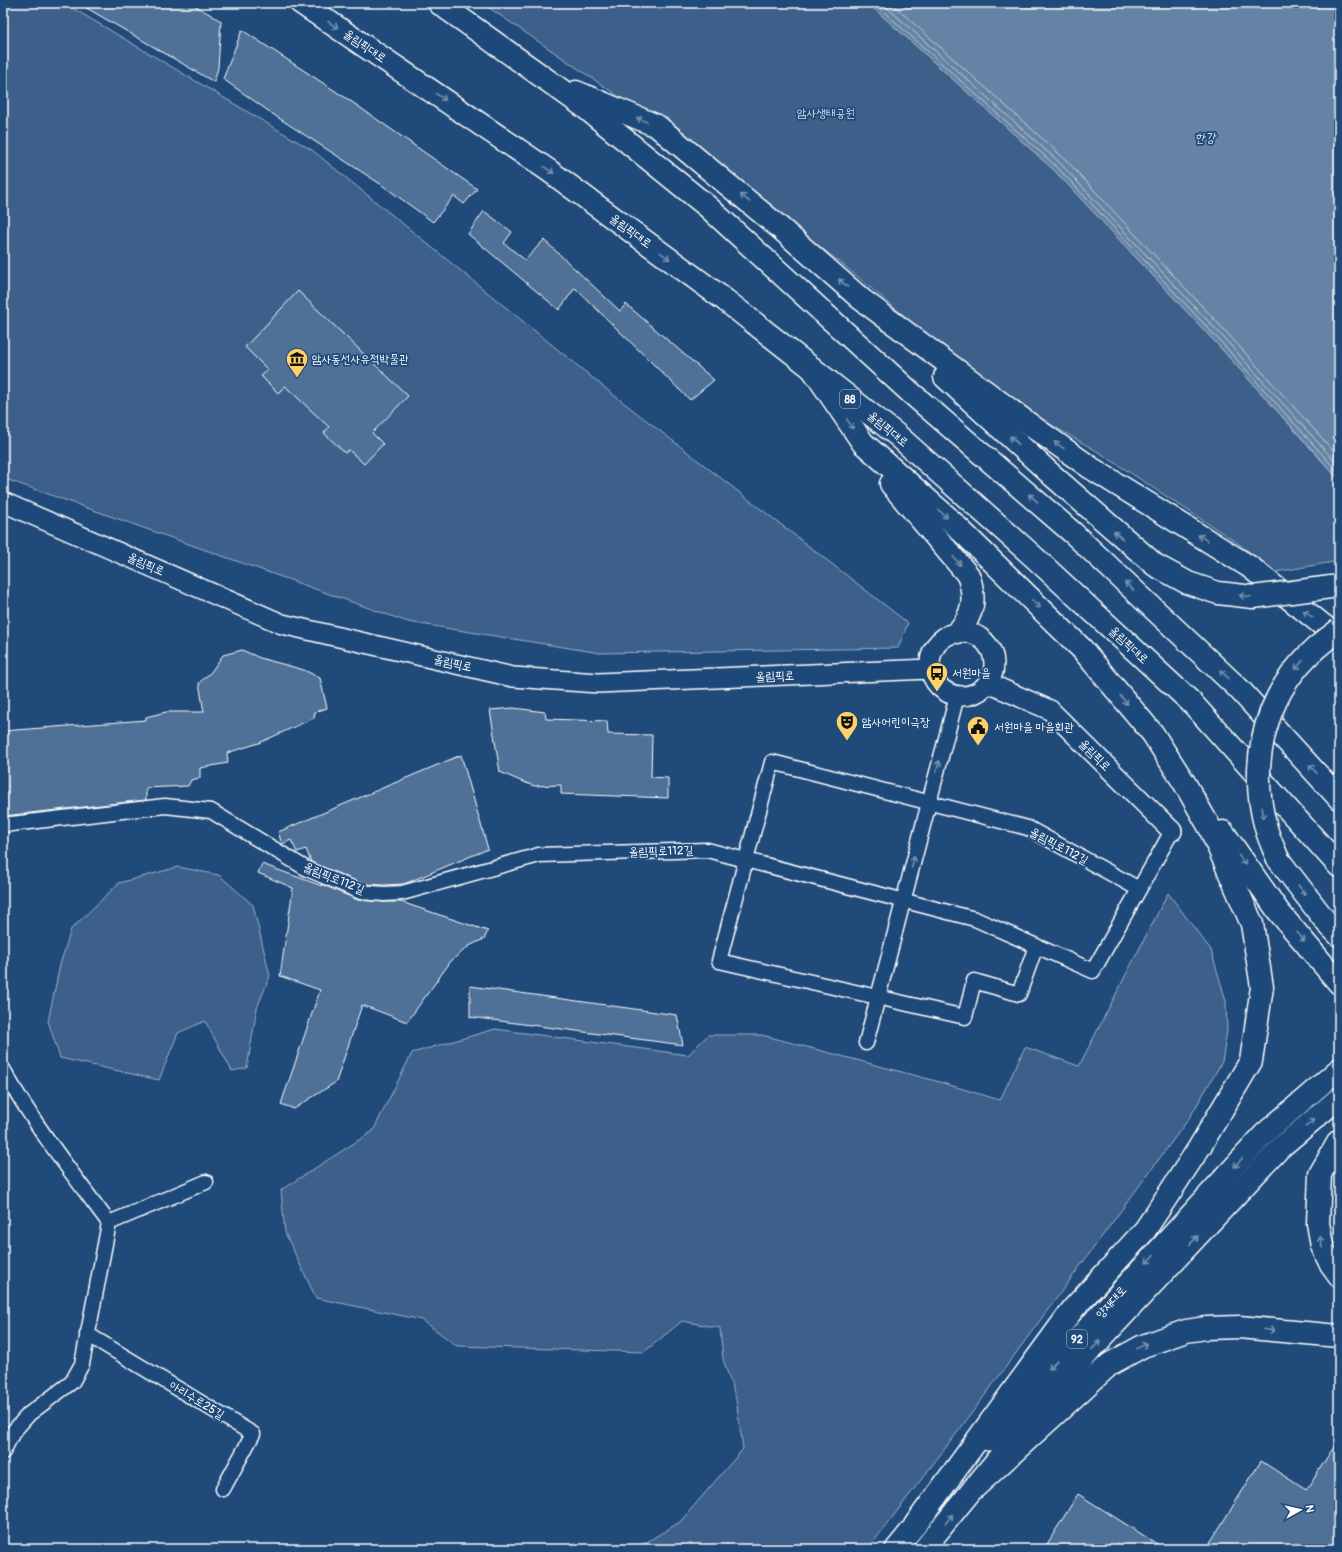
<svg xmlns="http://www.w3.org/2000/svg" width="1342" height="1552" viewBox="0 0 1342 1552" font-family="Pangolin,'Poor Story',sans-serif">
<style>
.green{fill:#3c618b;stroke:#9eb0c5}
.water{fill:#6583a4;stroke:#a3b5c8}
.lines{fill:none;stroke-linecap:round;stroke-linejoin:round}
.shore{stroke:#c1cddb;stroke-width:1}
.building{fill:#507197;stroke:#fff}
.minor-casing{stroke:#fff;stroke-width:17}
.secondary-casing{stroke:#fff;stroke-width:22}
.primary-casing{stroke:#fff;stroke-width:24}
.trunk-casing{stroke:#fff;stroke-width:25}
.minor{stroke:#1f4a7a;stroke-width:14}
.secondary{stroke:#1f4a7a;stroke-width:19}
.primary{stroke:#1f4a7a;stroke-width:21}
.trunk{stroke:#1f4a7a;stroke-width:22}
.trunk-bridge-casing{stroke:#fff;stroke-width:25;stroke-linecap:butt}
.trunk-bridge{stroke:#1f4a7a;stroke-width:22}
.oneway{stroke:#7992af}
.labels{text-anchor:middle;stroke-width:3.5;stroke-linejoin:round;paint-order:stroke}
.shield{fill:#1f4a7a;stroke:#bcc9d7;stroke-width:1}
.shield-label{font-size:11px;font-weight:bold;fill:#fff}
.street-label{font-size:12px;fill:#fff;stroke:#1f4a7a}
.park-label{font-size:12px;fill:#d8dfe8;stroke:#1f4a7a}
.poi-label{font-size:12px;fill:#fff;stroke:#1f4a7a;text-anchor:start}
.water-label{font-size:13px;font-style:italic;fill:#d8e0e8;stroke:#1f4a7a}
</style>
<rect width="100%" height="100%" fill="#1f4a7a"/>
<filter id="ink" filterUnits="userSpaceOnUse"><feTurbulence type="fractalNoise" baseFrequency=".025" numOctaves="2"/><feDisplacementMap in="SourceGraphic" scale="8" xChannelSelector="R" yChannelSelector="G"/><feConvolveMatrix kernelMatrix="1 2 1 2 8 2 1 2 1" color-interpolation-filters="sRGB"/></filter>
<g filter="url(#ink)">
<!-- green -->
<g class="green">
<path d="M3,3H64L312,150L615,396L908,623L898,648L600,653L408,622L3,478Z"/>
<path d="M482,3H868L1054,170L1217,344L1338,479L1339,561L1276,572L1239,544L1100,453L1010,401L926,334L841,263L659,124Z"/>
<path d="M178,867L219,875L253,905L270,976L257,1008L247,1068L232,1071L205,1021L178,1033L159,1080L60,1058L48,1021L60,965L71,929L119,883Z"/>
<path d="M1168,893L1211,950L1226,1001L1227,1031L1222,1062L1190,1117L960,1429L868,1549H635L680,1522L743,1449L736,1399L723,1359L720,1328L682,1321L644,1352L457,1346L422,1320L316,1298L285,1233L281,1190L373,1131L412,1053L495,1029L688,1055L708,1035H762L936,1081L1000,1100L1025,1047L1079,1066Z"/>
</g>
<!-- water -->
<path class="water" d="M868,3H1339V479L1217,344L1054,170Z"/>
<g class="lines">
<!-- shore -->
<g class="shore">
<path d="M874,3L1057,167L1220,341L1339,473"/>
<path d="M882,3L1060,163L1224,338L1339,466"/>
<path d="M891,3L1065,159L1228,334L1339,457"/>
</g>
</g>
<!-- building -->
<g class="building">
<path d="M78,3H191L221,21L218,68L214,82Z"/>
<path d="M242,30L352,102L477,189L464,204L454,196L433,222L382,185L277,117L223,79Z"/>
<path d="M484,211L512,232L504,243L525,260L544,240L620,311L626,304L714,380L690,400L575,288L559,310L468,234Z"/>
<path d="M298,291L408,396L372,433L383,444L364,464L349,450L345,453L324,433L329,427L285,386L278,393L261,376L268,370L245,347Z"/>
<path d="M242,650L260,658L304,670L320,678L327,708L315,712L314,718L259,743L227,753L228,763L200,768V778L191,780L188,786L146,788V800L3,816V731L146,720V717L166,712H204L199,683L211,672L223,655Z"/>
<path d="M514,708L545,712L546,719L607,721L608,734L652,735L651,777L668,778V798L561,794V785L534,786L518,780L500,772L490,710Z"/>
<path d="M461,755L488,849L404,884L384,885L363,884L311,862L306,849L297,852L291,840L282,844L278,832Z"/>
<path d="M262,864L322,886L321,884L358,900L383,902H401L488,931L484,939L469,946L451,961L407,1022L362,1005L336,1082L294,1109L281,1104L320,990L280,976L293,888L258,873Z"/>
<path d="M470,986L677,1015L683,1045L470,1017Z"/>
<path d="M1339,1439V1549H1206L1261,1461L1306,1490Z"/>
<path d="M1078,1494L1165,1549H1044Z"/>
</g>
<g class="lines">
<!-- minor casing -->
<g class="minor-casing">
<g id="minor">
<path d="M3,825L165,806L211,811L307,869L361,892L384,894L402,893L539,855L707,850L975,919L1093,971L1172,831"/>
<path d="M1036,946L1019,994L974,981L965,1017L719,961L772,762L1028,828L1139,889"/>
<path d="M866,1043L957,696"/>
<path d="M3,1069C33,1124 72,1173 109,1223"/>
<path d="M87,1334L253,1434L223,1489"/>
<path d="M3,1452L13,1432L29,1414L72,1382L82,1364L109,1223L206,1182"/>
</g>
</g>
<!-- secondary casing -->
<g class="secondary-casing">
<g id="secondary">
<path d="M3,502L282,624L513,677L598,683L930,669"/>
<circle cx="962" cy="664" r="32"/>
<path d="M988,683L1050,710L1172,831"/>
</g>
</g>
<!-- primary casing -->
<g class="primary-casing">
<g id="primary">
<path d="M988,1440L1041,1379L1264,1134L1339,1069"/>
<path d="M896,1549L926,1512"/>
<path d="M924,1549L1011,1442L1091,1350L1280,1148L1339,1098"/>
</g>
</g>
<!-- trunk casing -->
<g class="trunk-casing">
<g id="trunk">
<path d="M301,3L548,170L725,300L897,435L1035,558L1192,703L1339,866"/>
<path d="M439,3L582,105L708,207L910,392L1073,533L1239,689L1339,798"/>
<path d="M576,92L657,126L779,227L861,299L1033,427L1091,468L1250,567L1339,638"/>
<path d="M812,368L863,443L947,517L1082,649L1153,734L1185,784L1210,828L1252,924L1262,987L1251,1061L1199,1148L1145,1230L1073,1309L915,1525"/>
<path d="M945,377L1053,476"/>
<path d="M891,484L968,575C976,597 974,614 958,632"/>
<path d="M1223,832L1278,911L1339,983"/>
<path d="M1278,859L1327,923L1339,935"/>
<path d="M1339,1141L1320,1174L1318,1223L1322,1246L1331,1265L1339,1276"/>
<path d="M974,1488L1110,1364L1143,1346L1186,1331L1206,1328L1239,1327L1339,1336"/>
</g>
</g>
<!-- minor -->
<use href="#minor" class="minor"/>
<!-- secondary -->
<use href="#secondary" class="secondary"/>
<!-- primary -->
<use href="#primary" class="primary"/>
<!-- trunk -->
<use href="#trunk" class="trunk"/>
<!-- trunk-bridge casing -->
<g class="trunk-bridge-casing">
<g id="trunk-bridge">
<path d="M1053,476L1155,565L1188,583L1218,593L1253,597L1339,586"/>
<path d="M1278,859C1274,849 1269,839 1266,828C1250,771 1261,709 1300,664C1311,651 1325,640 1339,630"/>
</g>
</g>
<!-- trunk-bridge -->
<use href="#trunk-bridge" class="trunk-bridge"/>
</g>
<!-- one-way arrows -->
<defs><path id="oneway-shaft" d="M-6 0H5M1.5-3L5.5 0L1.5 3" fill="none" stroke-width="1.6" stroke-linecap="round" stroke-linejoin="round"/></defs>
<g class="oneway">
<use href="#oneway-shaft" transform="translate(333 25) rotate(34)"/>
<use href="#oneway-shaft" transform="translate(441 97) rotate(34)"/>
<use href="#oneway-shaft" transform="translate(642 120) rotate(-157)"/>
<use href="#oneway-shaft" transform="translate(549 170) rotate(35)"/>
<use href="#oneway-shaft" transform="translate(745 198) rotate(-140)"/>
<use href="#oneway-shaft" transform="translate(665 256) rotate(36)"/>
<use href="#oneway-shaft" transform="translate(843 283) rotate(-139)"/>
<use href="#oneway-shaft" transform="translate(850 424) rotate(56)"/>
<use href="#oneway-shaft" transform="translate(1014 440) rotate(-137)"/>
<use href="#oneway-shaft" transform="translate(1059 445) rotate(-145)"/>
<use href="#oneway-shaft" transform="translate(1033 498) rotate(-139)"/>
<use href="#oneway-shaft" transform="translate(943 514) rotate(42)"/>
<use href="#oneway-shaft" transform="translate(1118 535) rotate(-140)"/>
<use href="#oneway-shaft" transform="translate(1203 538) rotate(-148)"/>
<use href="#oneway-shaft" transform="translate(957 561) rotate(50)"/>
<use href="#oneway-shaft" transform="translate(1129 586) rotate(-137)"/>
<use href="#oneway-shaft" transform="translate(1245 596) rotate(-173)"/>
<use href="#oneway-shaft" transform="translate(1036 604) rotate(44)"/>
<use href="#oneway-shaft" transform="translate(1308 614) rotate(-142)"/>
<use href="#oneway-shaft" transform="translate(1299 665) rotate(130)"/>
<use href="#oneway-shaft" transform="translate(1224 674) rotate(-137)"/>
<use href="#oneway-shaft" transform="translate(1124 700) rotate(50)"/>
<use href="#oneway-shaft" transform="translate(938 766) rotate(-75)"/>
<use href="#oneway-shaft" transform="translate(1313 769) rotate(-132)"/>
<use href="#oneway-shaft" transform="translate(1263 813) rotate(80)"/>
<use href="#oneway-shaft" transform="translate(1242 860) rotate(55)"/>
<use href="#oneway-shaft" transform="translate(913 862) rotate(-76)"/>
<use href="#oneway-shaft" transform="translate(1302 890) rotate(53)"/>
<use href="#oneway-shaft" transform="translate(1301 937) rotate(49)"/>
<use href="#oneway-shaft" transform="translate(1310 1123) rotate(-40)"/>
<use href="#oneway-shaft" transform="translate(1238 1163) rotate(132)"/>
<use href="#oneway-shaft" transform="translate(1194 1240) rotate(-47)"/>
<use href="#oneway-shaft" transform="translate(1321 1242) rotate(-103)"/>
<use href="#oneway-shaft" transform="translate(1150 1259) rotate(132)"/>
<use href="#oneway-shaft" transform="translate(1269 1330) rotate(5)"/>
<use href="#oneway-shaft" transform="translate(1096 1345) rotate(-47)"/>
<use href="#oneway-shaft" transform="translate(1142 1346) rotate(-26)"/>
<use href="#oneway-shaft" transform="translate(1053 1365) rotate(132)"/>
<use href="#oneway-shaft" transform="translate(949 1519) rotate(-51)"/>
</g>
</g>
<!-- icons -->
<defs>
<g id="museum-pin" transform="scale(1.15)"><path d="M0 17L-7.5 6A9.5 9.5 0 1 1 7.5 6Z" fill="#ffd166" stroke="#1f4a7a"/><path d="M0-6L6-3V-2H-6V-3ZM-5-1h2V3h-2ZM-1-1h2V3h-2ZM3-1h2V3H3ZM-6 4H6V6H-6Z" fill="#111"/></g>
<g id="bus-pin" transform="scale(1.15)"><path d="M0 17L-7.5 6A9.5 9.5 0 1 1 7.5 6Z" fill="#ffd166" stroke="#1f4a7a"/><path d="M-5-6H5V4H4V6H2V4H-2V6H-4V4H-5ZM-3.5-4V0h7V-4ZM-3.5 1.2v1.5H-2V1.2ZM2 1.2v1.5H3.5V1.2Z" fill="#111"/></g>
<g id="theatre-pin" transform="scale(1.15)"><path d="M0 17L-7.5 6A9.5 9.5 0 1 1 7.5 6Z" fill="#ffd166" stroke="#1f4a7a"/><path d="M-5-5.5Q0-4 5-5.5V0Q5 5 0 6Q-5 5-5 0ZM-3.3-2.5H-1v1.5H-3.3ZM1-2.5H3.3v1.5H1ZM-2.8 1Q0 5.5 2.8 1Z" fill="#111"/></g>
<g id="civic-pin" transform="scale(1.15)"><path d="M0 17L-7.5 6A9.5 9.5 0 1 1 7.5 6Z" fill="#ffd166" stroke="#1f4a7a"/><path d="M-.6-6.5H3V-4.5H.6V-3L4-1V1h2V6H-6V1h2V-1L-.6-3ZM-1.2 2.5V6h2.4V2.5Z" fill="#111"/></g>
</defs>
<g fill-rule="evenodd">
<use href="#museum-pin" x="297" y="359"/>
<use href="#bus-pin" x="937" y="673"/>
<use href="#theatre-pin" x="847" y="722"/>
<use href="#civic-pin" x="978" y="727"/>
</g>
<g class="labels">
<!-- shield labels -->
<g class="shield">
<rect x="840" y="390" width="20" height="18" rx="3"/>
<rect x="1067" y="1330" width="20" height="18" rx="3"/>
</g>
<g class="shield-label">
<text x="850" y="403">88</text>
<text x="1077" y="1343">92</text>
</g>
<!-- street labels -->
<g class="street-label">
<text transform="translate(365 46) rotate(34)" y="4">올림픽대로</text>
<text transform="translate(631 231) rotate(36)" y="4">올림픽대로</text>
<text transform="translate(888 429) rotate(39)" y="4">올림픽대로</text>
<text transform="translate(146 564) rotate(24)" y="4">올림픽로</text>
<text transform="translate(1129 645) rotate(43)" y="4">올림픽대로</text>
<text transform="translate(453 663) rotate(13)" y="4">올림픽로</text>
<text transform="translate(775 676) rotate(-2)" y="4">올림픽로</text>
<text transform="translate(1095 755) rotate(45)" y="4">올림픽로</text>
<text transform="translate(1059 846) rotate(28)" y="4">올림픽로112길</text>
<text transform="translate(661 851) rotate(-2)" y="4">올림픽로112길</text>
<text transform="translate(334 878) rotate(22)" y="4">올림픽로112길</text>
<text transform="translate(1111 1302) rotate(-48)" y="4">양재대로</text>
<text transform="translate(197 1400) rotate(31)" y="4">아리수로25길</text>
</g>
<!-- park labels -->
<g class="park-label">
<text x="826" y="117">암사생태공원</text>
</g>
<!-- poi labels -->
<g class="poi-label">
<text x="312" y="363">암사동선사유적박물관</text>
<text x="952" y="677">서원마을</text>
<text x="862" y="726">암사어린이극장</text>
<text x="994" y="731">서원마을 마을회관</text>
</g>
<!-- water labels -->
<g class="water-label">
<text x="1205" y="142">한강</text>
</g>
</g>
<!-- margin -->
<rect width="1342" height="1552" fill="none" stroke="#1f4a7a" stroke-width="16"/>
<rect x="8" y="8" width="1326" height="1536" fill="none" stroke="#fff" stroke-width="1.5" filter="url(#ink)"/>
<!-- north arrow -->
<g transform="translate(1300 1510) rotate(82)" stroke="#1f4a7a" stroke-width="3" paint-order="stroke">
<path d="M0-3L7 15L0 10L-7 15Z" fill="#ffffff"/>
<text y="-6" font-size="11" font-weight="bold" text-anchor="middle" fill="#ffffff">N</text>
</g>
</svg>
